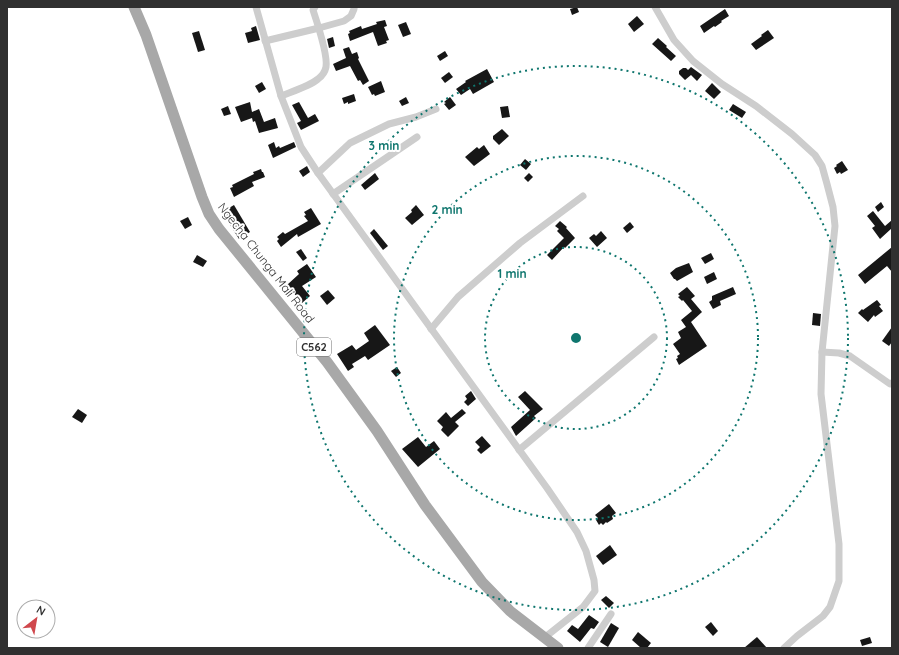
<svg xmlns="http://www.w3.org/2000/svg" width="899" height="655" viewBox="0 0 899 655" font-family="Quicksand,sans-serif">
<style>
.building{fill:#171717}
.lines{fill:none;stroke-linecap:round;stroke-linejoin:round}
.minor{stroke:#cdcdcd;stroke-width:7}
.primary{stroke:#a8a8a8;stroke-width:11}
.ring{fill:none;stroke:#0f766e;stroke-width:2;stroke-dasharray:2 4}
.labels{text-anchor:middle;stroke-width:4;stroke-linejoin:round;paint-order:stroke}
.shield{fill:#fff;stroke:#6e6e6e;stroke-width:1}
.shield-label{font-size:11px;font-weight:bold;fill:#303030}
.street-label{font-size:12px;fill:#303030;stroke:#fff}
.centre{fill:#0f766e;stroke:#fff;stroke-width:2}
.ring-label{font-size:12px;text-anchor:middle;font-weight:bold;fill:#0f766e;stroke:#fff;stroke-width:4;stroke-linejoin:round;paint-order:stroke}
</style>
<rect width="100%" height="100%" fill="#fff"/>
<!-- building -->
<g class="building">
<path d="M577,7L579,12L572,15L570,9Z"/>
<path d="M725,9L729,16L721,21L722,22L715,27L714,26L704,33L700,26Z"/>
<path d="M637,16L644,24L634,32L628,24Z"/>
<path d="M385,20L387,26L384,27L389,40L386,41L387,43L378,46L373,32L350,41L348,34L350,33L349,31L361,26L362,29L377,24L376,22Z"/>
<path d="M406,22L411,34L403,37L398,25Z"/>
<path d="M256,26L260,40L248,43L245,33L252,31L251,28Z"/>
<path d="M768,30L774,38L756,50L751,44L762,36L761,35Z"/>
<path d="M199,31L205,50L198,52L192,33Z"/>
<path d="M333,37L335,46L329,48L327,39Z"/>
<path d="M658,38L667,46L666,47L676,56L671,61L652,44Z"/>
<path d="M349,47L352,54L357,52L359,58L358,59L369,81L363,85L360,80L358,81L350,66L336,71L333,64L346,58L343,49Z"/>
<path d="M445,51L448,56L440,61L437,56Z"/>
<path d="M691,67L702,75L697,81L691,75L685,80L679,74V71L683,68H686L688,70Z"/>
<path d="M487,69L494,82L473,94L470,89L461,95L456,89L466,82L465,81Z"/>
<path d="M449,72L453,77L445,83L441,78Z"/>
<path d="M381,81L385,92L375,96L374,94L372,95L368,87Z"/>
<path d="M262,82L266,89L259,93L255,86Z"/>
<path d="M712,83L721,92L714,99L705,91Z"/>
<path d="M354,94L356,101L348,104V102L344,104L342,98Z"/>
<path d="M406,97L409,103L402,106L399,101Z"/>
<path d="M450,97L456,105L449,110L444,104L446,103L444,102Z"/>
<path d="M250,102L252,112L259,109L264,122L275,118L278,128L259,133L255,121L253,122L252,118L241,122L235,107Z"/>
<path d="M299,102L308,118L315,114L319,121L301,130L297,123L301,121L292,105Z"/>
<path d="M733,104L746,112L742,118L729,110Z"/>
<path d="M228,106L231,114L224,116L221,109Z"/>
<path d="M508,106L510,117L502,118L500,107Z"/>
<path d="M502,129L509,136L499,145L493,139V136Z"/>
<path d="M274,142L276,148L279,146L280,148L294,142L296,147L273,158L268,145Z"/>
<path d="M484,145L490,154L474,166L465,157L477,147L479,149Z"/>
<path d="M525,159L531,164L526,170L520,165Z"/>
<path d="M842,161L848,170L841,174L840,172L837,174L834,168L837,166L836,165Z"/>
<path d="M307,166L310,172L303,177L299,171Z"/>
<path d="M261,169L262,172H263L265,177L252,182L254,186L234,197L230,188L233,187L232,185L254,174L253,172Z"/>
<path d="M375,173L379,179L365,190L361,185Z"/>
<path d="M529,173L533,177L528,182L524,178Z"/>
<path d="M881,202L884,207L878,212L875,207Z"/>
<path d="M234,205L250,232L239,239L222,212Z"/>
<path d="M416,205L424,215L412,225L405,218L412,212L411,210Z"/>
<path d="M311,208L321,224L298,237L297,234L281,247L277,241L279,239L277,237L283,232L285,234L308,221L304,216L306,215L304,212Z"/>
<path d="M873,211L885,226L892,220V228L880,239L872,228L875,226L867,216Z"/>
<path d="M188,217L192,225L185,229L180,221Z"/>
<path d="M560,221L567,227L566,228L575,238L565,248L564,247L552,260L547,255L564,238L557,231L559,229L555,226Z"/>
<path d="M630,222L634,227L627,233L623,228Z"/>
<path d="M374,229L388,246L383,250L370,233Z"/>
<path d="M601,231L607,238L597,247L589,238L594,234L596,236Z"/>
<path d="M892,247V272L887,266L865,284L858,275Z"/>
<path d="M301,249L307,258L303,261L296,252Z"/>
<path d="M711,253L714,259L705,264L701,258Z"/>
<path d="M197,255L207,261L203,267L193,262Z"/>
<path d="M689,263L693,272L677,281L675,279H674L670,273L676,268Z"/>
<path d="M307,264L316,277L302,286L310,296L302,303L287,285L299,274L297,271Z"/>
<path d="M714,272L717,279L707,284L704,277Z"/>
<path d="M687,287L695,296L691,299L702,312L691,322L707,346L679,365L676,359L678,358L677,356L680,354L673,344L681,338L678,332L686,327L681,320L692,311L683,300L682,301L678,297L680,296L678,294Z"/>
<path d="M733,287L736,294L720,301L721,305L713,309L709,302L712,300V296Z"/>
<path d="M328,290L335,298L327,305L320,296Z"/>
<path d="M877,300L881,305L879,306L883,311L875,317L874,315L868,322L858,313L862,309L863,310Z"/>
<path d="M813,313L821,314L820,326L812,325Z"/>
<path d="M375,325L390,345L368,360L365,356L352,364L354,367L348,371L337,354L352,345L356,350L369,341L364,333Z"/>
<path d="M892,327V342L889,346L882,341Z"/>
<path d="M397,367L401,373L396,377L391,371Z"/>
<path d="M471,391L476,399L468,406L464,402L467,399L465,396Z"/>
<path d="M525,391L543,409L534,416L536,418L516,436L511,427L530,410L518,397Z"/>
<path d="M78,409L87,415L82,423L72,417Z"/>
<path d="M462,409L466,413L455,422L459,426L448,437L441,430L443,427L437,421L446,412L451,418Z"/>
<path d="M482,436L491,446L481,454L477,450L480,447L475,442Z"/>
<path d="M418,437L426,447L434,441L440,449L418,467L402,449Z"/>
<path d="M609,504L616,513L612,516L613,519L607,523L606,522L603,525L601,523L599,525L596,520L598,518L595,515Z"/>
<path d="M610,545L617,555L603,565L596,556Z"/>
<path d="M606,596L614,603L609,608L601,600Z"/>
<path d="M589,615L599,622L594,629L591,628L580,642L567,631L572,625L578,629Z"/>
<path d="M711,622L718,631L713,636L705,627Z"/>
<path d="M611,623L619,628L608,647L600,642Z"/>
<path d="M638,632L651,643L647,648H641L632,640Z"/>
<path d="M757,637L767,648H744Z"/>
<path d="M870,637L872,643L862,646L860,640Z"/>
</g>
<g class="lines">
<!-- minor -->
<g class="minor">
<path d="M256,7L281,96L301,147L318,173L547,488L577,532L586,551L594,580L595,591L583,607L544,638"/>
<path d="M655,7L674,40L693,61L722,84L756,106L792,134L815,155L822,166L827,184L833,207L835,226L822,352L821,394L839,544V581L830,607L823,616L797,636L784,648"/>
<path d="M265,41L319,28L344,21L351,16L354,9"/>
<path d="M281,96C291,92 310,86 318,79C322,76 325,72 326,67C328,55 317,22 313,10L315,7"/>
<path d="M318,173L350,143L389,124L416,117L436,109"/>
<path d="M333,194L417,137"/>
<path d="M431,329L458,297L520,243L583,196"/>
<path d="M822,352L839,353L850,356L890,384L892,383"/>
<path d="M519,450L654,337"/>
<path d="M588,648L611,614"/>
</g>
<!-- primary -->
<path class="primary" d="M134,7L146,35L202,197L209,214L219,229L327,362L377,431L425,505L482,582L510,611L558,648"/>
</g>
<!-- distance rings -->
<g class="ring">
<circle cx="576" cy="338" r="91"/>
<circle cx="576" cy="338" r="182"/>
<circle cx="576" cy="338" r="272"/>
</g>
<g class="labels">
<!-- shield labels -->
<rect class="shield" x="297" y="338" width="34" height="18" rx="3"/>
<g class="shield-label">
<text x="314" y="351">C562</text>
</g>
<!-- street labels -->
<g class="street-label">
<text transform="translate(266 263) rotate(52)" y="4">Ngecha Chunga Mali Road</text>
</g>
</g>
<circle cx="576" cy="338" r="6" class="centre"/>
<g class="ring-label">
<text x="384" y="150">3 min</text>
<text x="447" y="214">2 min</text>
<text x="512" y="278">1 min</text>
</g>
<!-- border -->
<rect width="899" height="655" fill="none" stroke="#303030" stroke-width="16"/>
<!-- north arrow -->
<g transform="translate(36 619) rotate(31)"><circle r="19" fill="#ffffff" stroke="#acacac"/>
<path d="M0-3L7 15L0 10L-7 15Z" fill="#d0484d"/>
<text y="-6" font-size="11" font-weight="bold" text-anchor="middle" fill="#303030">N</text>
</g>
</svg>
